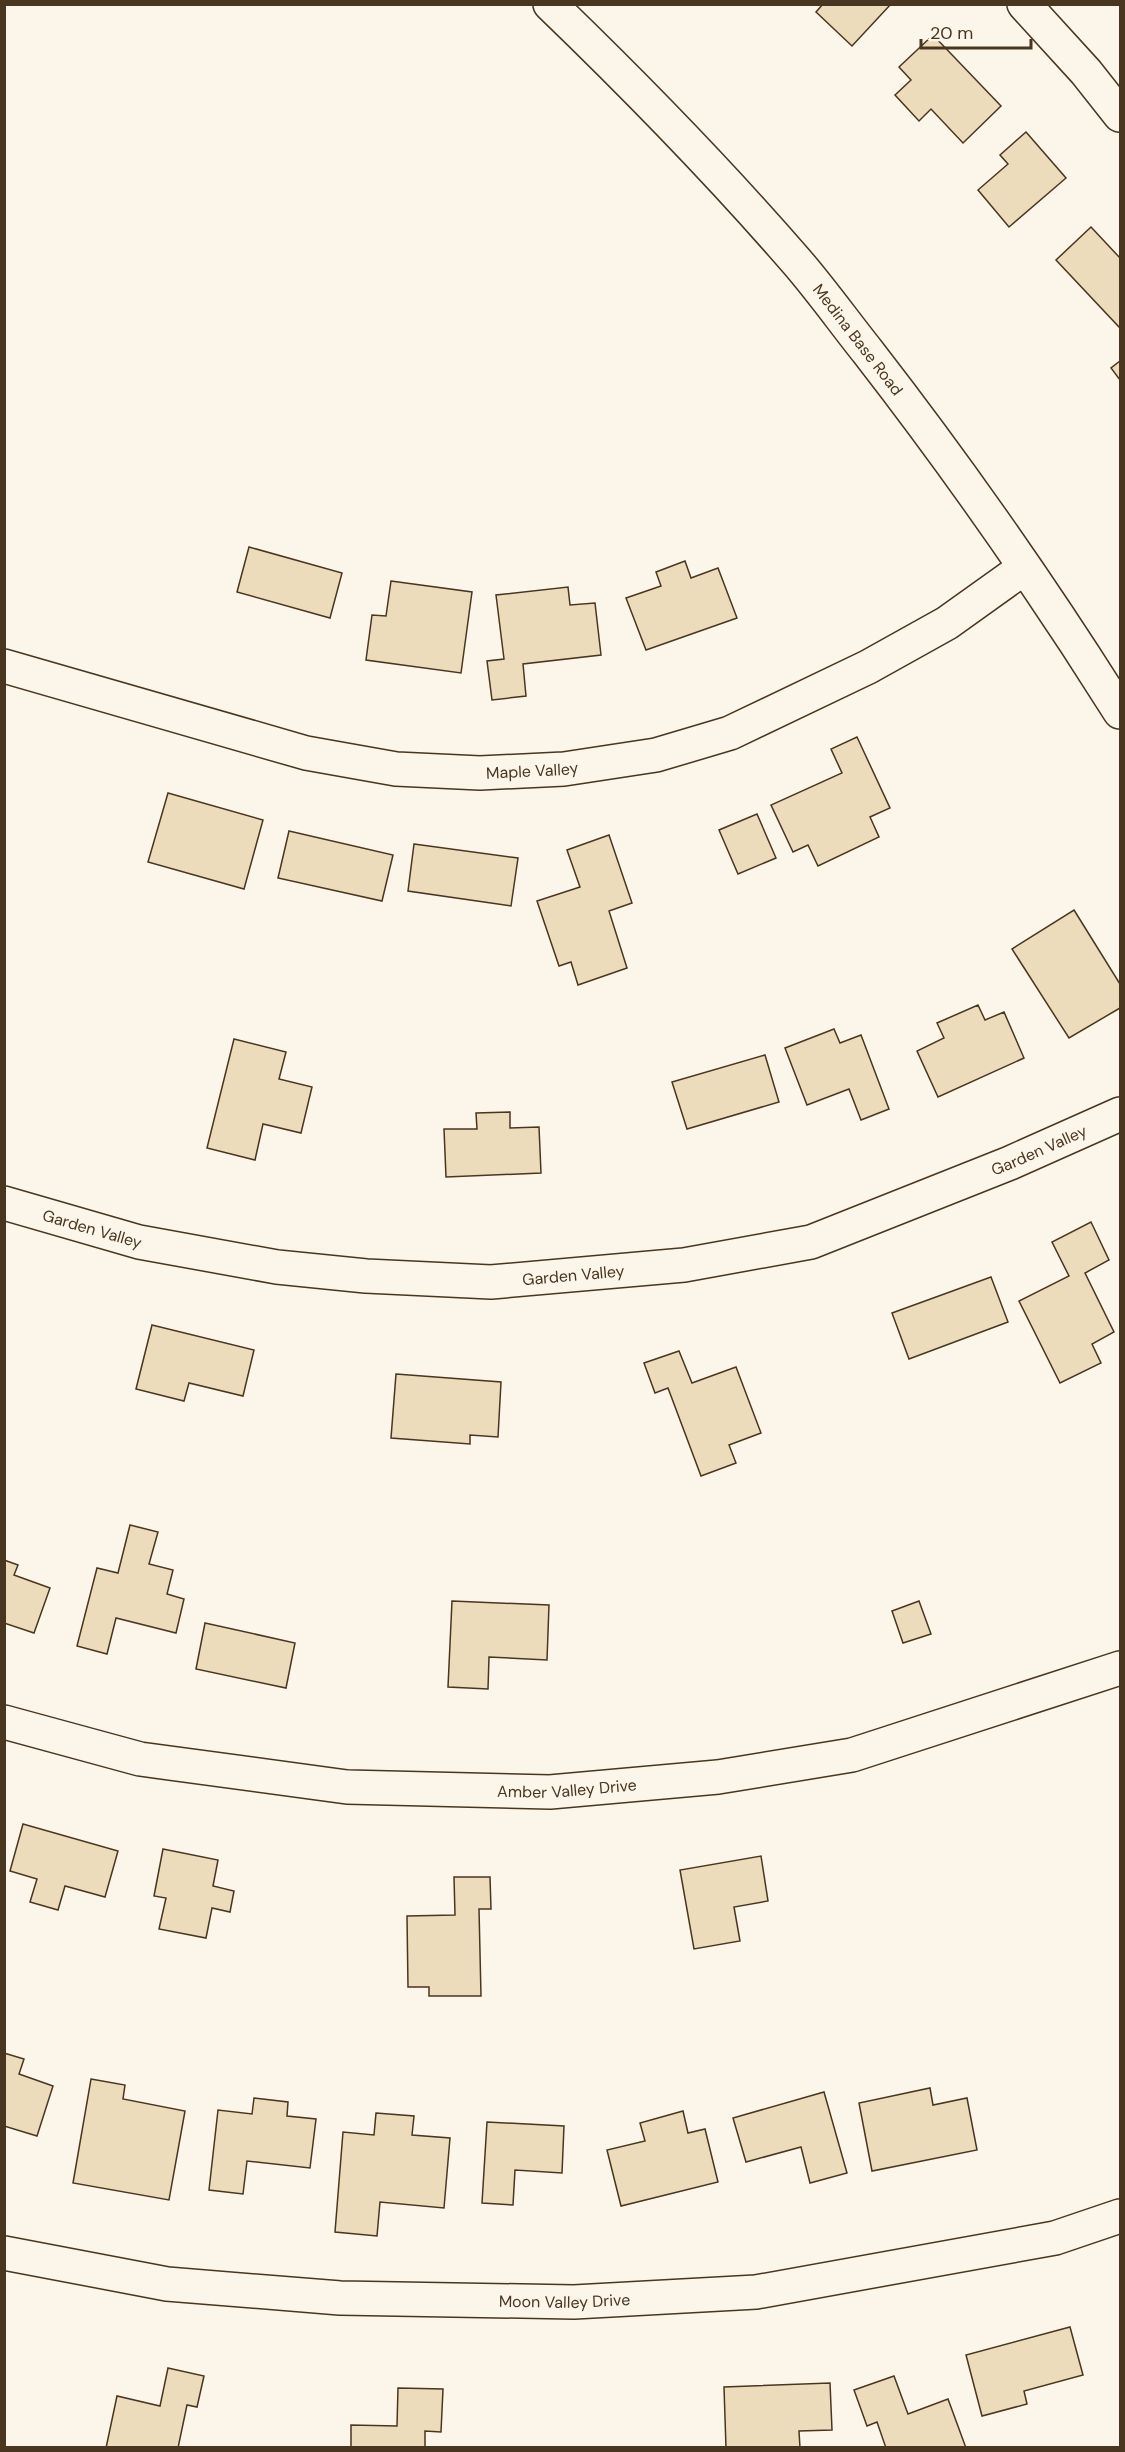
<svg xmlns="http://www.w3.org/2000/svg" width="1125" height="2452" viewBox="0 0 1125 2452" font-family="'DM Sans',sans-serif">
<style>
.building{fill:#ecdcbc;stroke:#4a3520;stroke-width:1.5}
.lines{fill:none;stroke-linecap:round;stroke-linejoin:round}
.minor-casing{stroke:#4a3520;stroke-width:36}
.minor{stroke:#fbf6e9;stroke-width:33}
.labels{text-anchor:middle;stroke-width:4.5;stroke-linejoin:round;paint-order:stroke}
.street-label{font-size:16px;fill:#4a3520;stroke:#fbf6e9}
</style>
<rect width="100%" height="100%" fill="#fbf6e9"/>
<!-- building -->
<g class="building">
<path d="M823,4H891L852,46L816,12Z"/>
<path d="M933,35L1001,106L963,143L931,109L919,121L895,95L911,80L899,67Z"/>
<path d="M1026,132L1066,178L1009,227L978,190L1008,164L1000,155Z"/>
<path d="M1091,227L1120,258V328L1056,260Z"/>
<path d="M1120,361V380L1111,368Z"/>
<path d="M249,547L342,573L330,618L237,592Z"/>
<path d="M685,561L691,578L718,568L737,618L646,650L626,598L661,586L656,572Z"/>
<path d="M391,581L472,592L461,673L366,660L372,615L386,616Z"/>
<path d="M568,587L570,605L595,603L601,655L523,664L526,696L492,700L487,661L504,659L496,595Z"/>
<path d="M857,737L890,808L870,817L879,837L818,866L808,845L793,852L771,805L842,773L831,749Z"/>
<path d="M168,793L263,820L244,889L148,862Z"/>
<path d="M757,814L776,858L738,874L719,830Z"/>
<path d="M289,831L393,855L382,901L278,878Z"/>
<path d="M609,835L632,903L609,911L627,968L578,985L571,962L559,966L537,901L580,887L567,850Z"/>
<path d="M414,844L518,858L511,906L408,891Z"/>
<path d="M1074,910L1120,984V1008L1069,1038L1012,949Z"/>
<path d="M978,1005L985,1020L1004,1012L1024,1058L938,1097L917,1051L944,1038L937,1023Z"/>
<path d="M834,1029L840,1043L861,1035L889,1109L861,1120L849,1089L807,1105L785,1048Z"/>
<path d="M234,1039L286,1052L279,1079L312,1087L301,1133L263,1124L255,1160L207,1148Z"/>
<path d="M765,1055L779,1102L687,1129L672,1082Z"/>
<path d="M510,1112V1128L539,1127L541,1173L446,1177L444,1129H477L476,1113Z"/>
<path d="M1091,1222L1109,1260L1085,1273L1114,1332L1092,1344L1101,1363L1060,1383L1019,1301L1069,1276L1052,1242Z"/>
<path d="M991,1277L1008,1322L909,1359L892,1313Z"/>
<path d="M152,1325L254,1350L243,1396L189,1383L184,1401L136,1389Z"/>
<path d="M679,1351L692,1383L736,1367L761,1433L729,1445L736,1463L701,1476L668,1388L655,1393L644,1363Z"/>
<path d="M396,1374L501,1382L498,1437L470,1435V1444L391,1438Z"/>
<path d="M130,1525L158,1532L149,1564L173,1570L167,1594L184,1599L176,1633L116,1618L107,1654L77,1646L97,1568L118,1573Z"/>
<path d="M4,1560L18,1565L14,1575L50,1588L34,1633L4,1623Z"/>
<path d="M452,1601L549,1605L547,1660L489,1657L488,1689L448,1687Z"/>
<path d="M919,1601L931,1634L903,1643L892,1611Z"/>
<path d="M205,1623L295,1643L286,1688L196,1669Z"/>
<path d="M23,1824L118,1851L105,1897L65,1886L58,1910L30,1902L37,1879L10,1871Z"/>
<path d="M163,1849L218,1860L213,1886L234,1891L230,1912L212,1908L206,1938L159,1929L166,1898L154,1896Z"/>
<path d="M761,1856L768,1901L734,1907L740,1941L694,1949L680,1870Z"/>
<path d="M454,1877H490L491,1909H479L481,1996H429V1987H408L407,1916L455,1915Z"/>
<path d="M4,2053L24,2059L19,2074L53,2086L37,2136L4,2126Z"/>
<path d="M91,2079L125,2085L123,2099L185,2111L169,2200L73,2183Z"/>
<path d="M930,2088L933,2105L967,2098L977,2150L872,2171L859,2103Z"/>
<path d="M824,2092L847,2173L810,2183L801,2147L746,2162L733,2118Z"/>
<path d="M254,2098L288,2102L287,2116L316,2119L310,2168L247,2161L243,2194L209,2190L218,2110L252,2114Z"/>
<path d="M683,2111L688,2133L705,2129L718,2182L621,2206L607,2150L645,2141L640,2123Z"/>
<path d="M376,2113L414,2116L412,2135L450,2138L444,2208L380,2202L377,2236L335,2232L343,2132L374,2135Z"/>
<path d="M487,2122L564,2126L562,2173L515,2170L513,2205L482,2203Z"/>
<path d="M1070,2327L1083,2375L1024,2391L1027,2404L982,2416L966,2355Z"/>
<path d="M168,2368L204,2376L197,2407L187,2405L178,2448H106L117,2396L160,2406Z"/>
<path d="M894,2376L908,2414L948,2399L966,2448H886L877,2422L867,2426L854,2390Z"/>
<path d="M830,2383L832,2430L799,2431L800,2448H726L724,2387Z"/>
<path d="M398,2388L443,2389L441,2432L425,2431V2448H351V2425L397,2426Z"/>
</g>
<g class="lines">
<!-- minor casing -->
<g class="minor-casing">
<g id="minor">
<path id="s1" d="M550,4C636,87 719,172 797,262C822,291 844,322 868,352C958,468 1042,588 1120,712"/>
<path d="M1024,4L1086,72L1120,115"/>
<path id="s2" d="M4,666L306,753L396,769L480,773L564,769L656,755L730,733L868,667L947,623L1024,568"/>
<path id="s3" d="M4,1203L139,1242L277,1267L366,1276L491,1282L684,1265L811,1242L1010,1163L1120,1114"/>
<path id="s4" d="M4,1722L140,1759L347,1787L550,1792L718,1777L852,1755L1120,1668"/>
<path id="s5" d="M4,2253L167,2284L340,2298L574,2302L756,2292L1055,2238L1120,2216"/>
</g>
</g>
<!-- minor -->
<use href="#minor" class="minor"/>
</g>
<g class="labels">
<!-- street labels -->
<g class="street-label">
<text dy="6" stroke="none"><textPath href="#s1" startOffset="456">Medina Base Road</textPath></text>
<text dy="6" stroke="none"><textPath href="#s2" startOffset="542">Maple Valley</textPath></text>
<text dy="6" stroke="none"><textPath href="#s3" startOffset="1064">Garden Valley</textPath></text>
<text dy="6" stroke="none"><textPath href="#s3" startOffset="92">Garden Valley</textPath></text>
<text dy="6" stroke="none"><textPath href="#s3" startOffset="578">Garden Valley</textPath></text>
<text dy="6" stroke="none"><textPath href="#s4" startOffset="570">Amber Valley Drive</textPath></text>
<text dy="6" stroke="none"><textPath href="#s5" startOffset="564">Moon Valley Drive</textPath></text>
</g>
</g>
<!-- border -->
<rect width="1125" height="2452" fill="none" stroke="#4a3520" stroke-width="12"/>
<!-- scale -->
<path d="M921 39v9h110v-9" fill="none" stroke="#4a3520" stroke-width="3"/>
<text x="930" y="39" font-size="18" fill="#4a3520" stroke="#fbf6e9" stroke-width="4.5" paint-order="stroke">20 m</text>
</svg>
